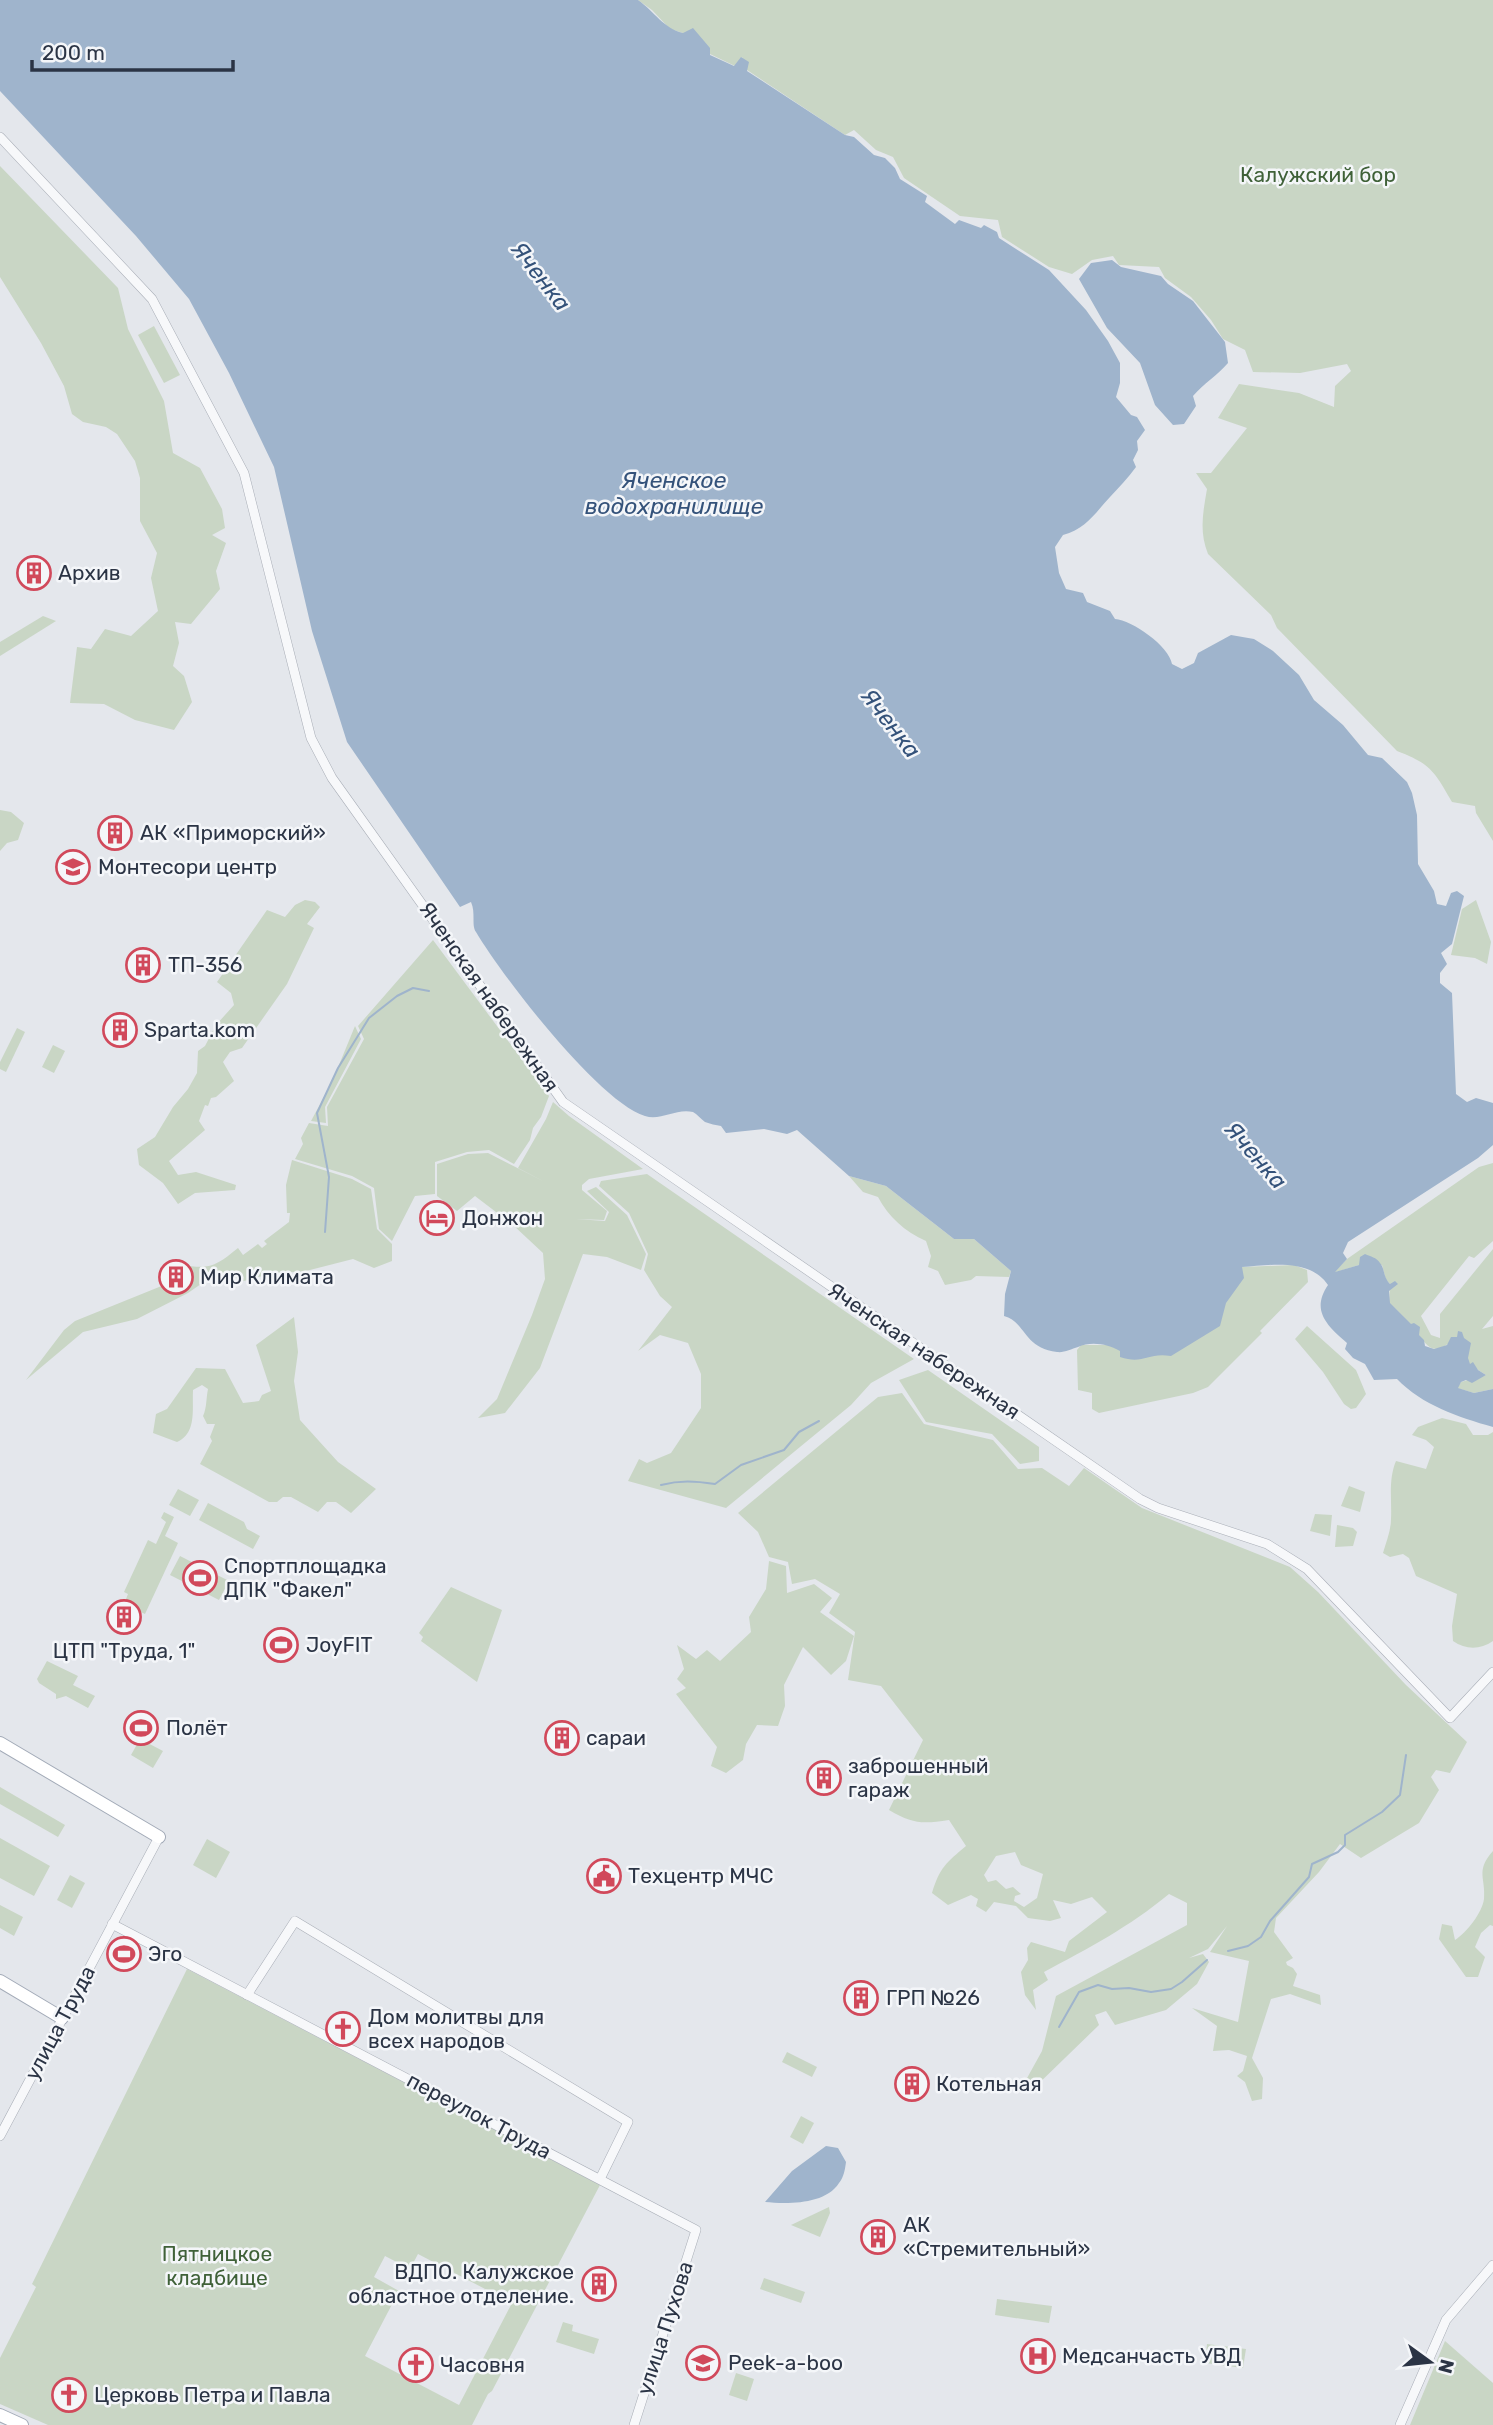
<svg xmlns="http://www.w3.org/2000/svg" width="1493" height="2425" viewBox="0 0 1493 2425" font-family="Rubik,sans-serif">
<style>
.green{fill:#c9d6c5;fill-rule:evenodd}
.water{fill:#9fb4cc}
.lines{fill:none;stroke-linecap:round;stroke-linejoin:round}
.stream{stroke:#9fb4cc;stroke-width:2}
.minor-casing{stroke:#a9aeb7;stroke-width:10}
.major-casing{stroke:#a3abb8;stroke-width:14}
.minor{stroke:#f7f8fa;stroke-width:9}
.major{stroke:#fff;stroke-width:12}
.labels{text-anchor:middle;stroke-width:5;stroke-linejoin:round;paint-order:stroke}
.park-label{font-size:21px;fill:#3f6138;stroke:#f4f6f9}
.poi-label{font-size:21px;fill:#2b3445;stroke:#f4f6f9;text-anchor:start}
.street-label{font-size:21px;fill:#2b3445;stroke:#f4f6f9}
.water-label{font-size:23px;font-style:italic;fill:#34527a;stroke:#f4f6f9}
</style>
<rect width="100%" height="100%" fill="#e4e7ec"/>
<!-- green -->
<g class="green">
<path d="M638,0H1493V841L1476,813L1475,806L1452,802C1434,771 1431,764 1397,751L1277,628L1271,615L1208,554C1199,532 1203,512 1207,489L1196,473H1211L1247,428L1218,418L1239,384L1299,393L1334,407L1335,386L1351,371L1347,364L1300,373L1253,372L1245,350L1223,339L1211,320L1191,297L1165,278L1159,267L1119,265L1113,256L1092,260L1072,274L1049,267L1002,237L998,220L960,216L904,178L893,157L876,150L854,130L845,135L747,70L742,57L735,66L710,54L683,33L670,29L652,10Z"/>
<path d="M0,166L118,288L128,329L164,401L173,453L200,468L222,509L225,528L212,535L226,543L216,571L220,589L191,624L175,622L179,643L173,666L184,676L192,702L174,730L135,720L104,704L70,703L77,647L91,649L105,629L131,636L158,611L151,578L157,553L140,521V478L135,461L117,434L106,427L83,422L72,414L64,386L41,343L0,277Z"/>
<path d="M154,326L180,375L164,383L138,335Z"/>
<path d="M43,616L56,621L0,656V642Z"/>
<path d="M0,810L11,812L24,823L18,840L7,843L0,851Z"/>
<path d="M305,900L315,902L320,907L307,924L314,928L287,984L242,1048L230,1052L223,1062L234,1081L216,1097L211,1098L208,1106L205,1105L199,1121L205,1130L169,1161L178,1175L196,1172L236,1185L235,1190L195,1193L178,1204L163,1183L139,1165L137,1149L155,1137L173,1107L188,1089L197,1073L198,1051L205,1046L216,1025L234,1005L231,993L217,982L267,910L285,917L295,905Z"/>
<path d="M1476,900L1491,942L1487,964L1475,958L1451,955L1462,909Z"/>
<path d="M433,940L549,1096L541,1117L533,1128L530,1140L514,1164L489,1150L467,1152L435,1162V1194L415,1196L392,1241L379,1229L374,1188L352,1176L295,1159L303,1144L301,1138L309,1123L328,1126L327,1107L364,1039L358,1026Z"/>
<path d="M355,1026L361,1039L325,1107L326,1123L311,1121L332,1082Z"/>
<path d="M17,1028L25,1032L6,1072L0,1069V1062Z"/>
<path d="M53,1045L65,1051L54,1073L42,1067Z"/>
<path d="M553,1102L569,1116L643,1169L589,1179L582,1185V1190L607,1211L604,1220L576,1219L605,1221L609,1212L587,1191L596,1187L627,1215L646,1254L641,1270L607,1257L583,1254L540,1368L505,1413L478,1418L497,1399L532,1315L545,1279L543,1253L513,1225L475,1196L457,1211L437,1196V1164L468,1154L488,1153L545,1182L518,1168L546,1119Z"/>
<path d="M292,1160L352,1179L371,1189L377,1229L392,1244V1261L374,1268L353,1259L306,1271L270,1274L240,1282L233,1275L218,1278L211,1277L188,1293L137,1319L83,1332L26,1380L64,1330L75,1321L164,1285L181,1264C209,1271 217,1265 238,1248L243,1255L258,1244L262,1248L267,1244L264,1241L289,1222L290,1213H287L286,1185Z"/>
<path d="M1493,1163V1241L1474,1258L1469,1256L1421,1316L1431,1335L1440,1338V1314L1493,1249V1316L1482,1329L1493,1326V1389L1474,1393L1457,1388L1461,1382L1486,1375L1470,1365L1457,1337C1431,1359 1429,1347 1413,1328C1406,1319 1398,1311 1389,1303L1390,1284L1386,1280L1382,1265H1359L1333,1273L1347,1259L1479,1167Z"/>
<path d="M647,1174L914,1359L871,1383L851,1405L726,1508L628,1481L639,1459L647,1463L671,1453L701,1408V1374L688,1343L660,1335L638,1351L672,1307L660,1296L644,1270L648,1254L629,1213L599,1186L601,1181Z"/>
<path d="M849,1176L886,1186L954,1239H974L1011,1271L1009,1277L976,1276L971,1280L945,1285L938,1271L928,1267L931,1256L926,1241C905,1232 888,1216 878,1197L863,1192Z"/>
<path d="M1294,1265L1307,1270L1308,1282L1260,1331L1262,1333L1208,1387L1193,1393L1099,1413L1092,1409V1393L1078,1390L1077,1350L1081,1345H1109L1242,1267Z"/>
<path d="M294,1317L298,1352L294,1381L300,1420L338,1462L376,1489L351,1513L336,1502H327L318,1512L291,1497H283L277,1502H269L200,1464L212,1441L210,1437L215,1424H207L203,1416C207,1407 206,1398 208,1389L202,1385L193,1390C192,1410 197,1433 177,1442L153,1433L156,1414L167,1409L196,1368L225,1369L243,1403L259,1401L262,1395L271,1391L256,1345Z"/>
<path d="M1307,1326L1356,1370L1366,1394L1356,1408L1351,1409L1344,1404L1323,1372L1295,1339Z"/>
<path d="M928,1370L1039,1447V1461L1020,1464L992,1434L926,1422L899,1380Z"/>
<path d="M902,1393L924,1424L993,1440L1018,1469L1042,1468L1069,1486L1084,1468L1142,1508L1290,1567L1318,1592L1406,1685L1467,1742L1450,1773L1436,1770L1431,1777L1439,1790L1419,1823L1361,1858L1340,1844L1319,1872L1276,1918L1274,1932L1293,1958L1286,1962L1287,1965L1293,1968L1297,1974L1293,1986L1320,1995L1321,2005L1290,1994L1271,1999L1252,2058L1263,2078L1262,2099L1252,2101L1245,2082L1237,2076L1243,2071L1247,2056L1229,2050L1213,2051L1217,2026L1192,2008L1238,2022L1249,1961L1210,1952L1227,1926L1208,1949L1189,1958L1203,1954L1209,1962L1197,1984L1166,2010L1115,2025L1106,2011L1095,2015L1099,2025L1032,2090L1026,2092L1021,2089L1042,2051L1056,1996L1187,1925V1903L1169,1894C1129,1927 1089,1948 1044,1972L1048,1980L1033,1990L1036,2010L1025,1995L1021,1972L1028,1960L1027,1948L1031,1942L1065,1952L1069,1941L1107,1912L1092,1897L1071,1904L1053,1900L1061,1918L1050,1921L1028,1918L1016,1906L994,1902L986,1912L976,1906L978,1899L971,1895L948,1905L932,1893C940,1867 946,1863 966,1846L949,1820C922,1824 913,1824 889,1810L923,1740L881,1686L848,1680L855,1632L829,1613L840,1594L815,1579L792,1584L788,1562L769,1557L758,1532L738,1513L878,1397ZM1015,1852L1021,1865L1043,1874L1037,1898L1024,1907L1014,1901L1015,1896L1021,1894L1013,1887L1006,1889L996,1880L988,1882L984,1875L996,1856Z"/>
<path d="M1442,1418L1466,1424L1473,1435H1488L1493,1432V1641C1480,1650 1466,1650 1453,1641L1452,1626L1457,1594L1416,1576L1409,1558L1403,1554L1390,1557L1383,1553C1386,1542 1391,1531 1391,1519C1392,1500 1388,1480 1396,1461L1426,1469L1434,1447L1426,1440L1412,1435L1418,1427Z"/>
<path d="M1349,1486L1365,1492L1360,1512L1341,1506Z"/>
<path d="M178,1489L199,1500L190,1516L169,1505Z"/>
<path d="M208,1503L244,1522L247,1529L260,1536L253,1549L199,1520Z"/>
<path d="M164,1512L174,1517L165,1536L178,1543L145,1614L124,1604L128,1594L124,1592L148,1540L156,1544L166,1522L161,1518Z"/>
<path d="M1315,1514L1332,1515L1330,1536L1310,1531Z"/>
<path d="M1337,1525L1353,1528L1357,1532L1353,1546L1335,1547Z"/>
<path d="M180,1556L229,1581L219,1600L170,1575Z"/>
<path d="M769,1561L786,1566L787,1593L814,1584L832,1598L820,1612L854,1636L846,1661L831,1675L803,1647L784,1685L785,1706L778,1726L757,1725L746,1744L743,1760L726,1773L711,1766L717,1747L676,1694L686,1688L677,1679L684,1669L677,1645L696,1659L707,1650L720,1661L751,1632L749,1617L766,1589Z"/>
<path d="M451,1587L502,1610L477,1682L421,1641L423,1637L419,1633Z"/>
<path d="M47,1661L78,1676L73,1685L95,1696L88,1708L66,1696L56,1699V1694L39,1683L37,1679Z"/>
<path d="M140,1739L163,1751L153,1768L131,1755Z"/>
<path d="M0,1787L65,1825L58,1837L0,1804Z"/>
<path d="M0,1838L50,1866L34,1896L0,1878Z"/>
<path d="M207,1839L230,1852L216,1878L193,1865Z"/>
<path d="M1493,1851V1926L1490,1925L1481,1933L1475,1947L1485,1957L1478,1977H1466L1439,1939L1442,1924L1452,1926L1455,1940C1467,1932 1482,1913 1484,1899C1486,1878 1475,1871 1493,1851Z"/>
<path d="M70,1875L85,1883L72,1908L57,1900Z"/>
<path d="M0,1905L23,1917L14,1936L0,1928Z"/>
<path d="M187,1969L600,2185L492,2391L488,2394L472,2425H48L0,2404V2358L36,2287L32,2284L35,2278ZM418,2254L512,2303L459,2405L365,2356L399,2291L374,2277L385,2256L410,2269Z"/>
<path d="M787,2052L817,2067L812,2077L782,2062Z"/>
<path d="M801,2116L814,2123L803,2144L790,2137Z"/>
<path d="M829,2207L830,2213L820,2237L791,2225Z"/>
<path d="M764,2278L805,2292L801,2303L760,2289Z"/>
<path d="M997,2299L1052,2306L1049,2323L995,2315Z"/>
<path d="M563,2322L573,2325L572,2331L599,2339L594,2354L556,2342Z"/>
<path d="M1445,2341L1493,2383V2425H1410Z"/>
<path d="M1207,2344L1246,2349L1243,2368L1205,2363Z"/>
<path d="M736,2373L754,2379L747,2401L729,2395Z"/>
</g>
<!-- water -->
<g class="water">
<path d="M0,0H638C655,12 663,28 683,33L693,28L710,48V55L734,66L741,57L749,62L747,71L845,135L854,137L874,155L885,158L895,168L900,179L927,196L925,202L955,224L959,220L981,228L984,225L997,232L999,238L1049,270L1086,310L1108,341L1120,363V383L1116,397L1131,415L1137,417L1145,430L1137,441L1138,450L1133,460L1136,467C1128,478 1119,487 1110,497C1095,513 1086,529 1063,535L1055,547L1059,573L1066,589L1083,593L1087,602L1110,611L1115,619C1132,620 1169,646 1172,664L1182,669L1194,663L1198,653L1231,635L1254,639L1273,651L1299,675L1314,700L1343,725L1368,755L1382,758L1407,782L1412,793L1417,815L1418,864L1434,891L1437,904L1446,906L1451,893L1457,891L1464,896L1452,944L1441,953L1447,964L1440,973V983L1452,993L1456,1094L1467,1102L1476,1098L1493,1103V1145L1478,1158L1348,1242L1343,1253L1347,1259L1335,1272L1359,1265L1360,1257L1365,1254C1371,1257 1376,1257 1380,1263C1385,1269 1383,1277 1390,1284L1395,1281L1398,1284L1389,1291L1390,1303L1411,1324L1414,1323L1420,1327L1419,1335L1424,1340L1425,1346L1434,1349L1447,1345L1451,1337H1457L1458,1331L1462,1332L1464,1338L1471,1343L1468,1358L1470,1364L1473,1362L1478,1370L1486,1375L1472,1383L1466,1380L1461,1382L1458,1388L1474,1393L1493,1389V1427C1458,1417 1422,1405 1397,1379L1374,1380L1365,1364L1353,1358L1345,1349L1347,1343C1326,1325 1311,1310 1328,1285C1310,1258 1270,1265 1242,1267L1244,1278L1226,1303L1220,1326L1171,1356C1147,1352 1144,1365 1120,1357V1351C1108,1344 1091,1341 1078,1347C1071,1349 1064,1353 1057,1352C1023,1348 1026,1322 1004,1316L1005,1294L1011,1271L974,1239H954L886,1186L849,1176L797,1130L787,1134L764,1129L726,1133L721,1126C716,1125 710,1124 705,1122C701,1119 697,1114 693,1112C676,1108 661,1121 645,1116C599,1102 502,976 476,932C471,925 476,913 471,902L460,907L347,742L312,631L274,467L229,373L189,299L136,236L0,91Z"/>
<path d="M1112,260L1121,267L1161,276L1168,284L1193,301L1225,342L1228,363C1217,376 1204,383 1193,396L1196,406L1184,424L1173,425L1155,405L1140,363L1107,328L1079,279L1091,263Z"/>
<path d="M826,2146L838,2148L846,2162C845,2169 844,2177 839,2183C825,2205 787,2204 765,2202L792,2171Z"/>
</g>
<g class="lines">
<!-- stream -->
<g class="stream">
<path d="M325,1232L329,1177L317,1113L338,1068L369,1018L397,996L413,988L429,991"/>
<path d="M661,1485C680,1480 695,1481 715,1484L741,1465L784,1450L799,1432L819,1421"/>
<path d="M1228,1951L1248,1946L1261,1937L1270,1921L1309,1877L1312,1864L1338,1852L1345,1845V1835L1382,1812L1400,1795L1406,1755"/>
<path d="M1059,2027L1079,1992L1098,1985L1112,1989L1129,1988L1151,1992L1171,1989L1182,1982L1207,1960"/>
</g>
<!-- minor casing -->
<g class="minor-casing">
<g id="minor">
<path d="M0,137L152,299L244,473L311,738L332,778L563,1102L1140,1499L1158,1508L1267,1544L1307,1569L1450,1718L1493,1672"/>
<path d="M112,1924L696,2230L634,2425"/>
<path d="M247,1995L295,1921L628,2122L600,2179"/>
<path d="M0,2136L159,1837"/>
<path d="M1400,2425L1446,2320L1493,2265"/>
</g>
</g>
<!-- major casing -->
<g class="major-casing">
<g id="major">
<path d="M0,1743L159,1837"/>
<path d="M0,1981L62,2018"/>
<path d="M0,2415L22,2425"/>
</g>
</g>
<!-- minor -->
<use href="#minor" class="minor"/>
<!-- major -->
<use href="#major" class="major"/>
</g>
<!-- icons -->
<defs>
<g id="building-ring" transform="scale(1.75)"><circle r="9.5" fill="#f4f6f9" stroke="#d1495b" stroke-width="1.5"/><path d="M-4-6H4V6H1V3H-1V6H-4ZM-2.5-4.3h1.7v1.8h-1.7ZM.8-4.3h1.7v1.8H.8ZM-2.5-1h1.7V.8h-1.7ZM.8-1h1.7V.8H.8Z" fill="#d1495b"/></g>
<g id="school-ring" transform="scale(1.75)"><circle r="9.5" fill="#f4f6f9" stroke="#d1495b" stroke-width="1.5"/><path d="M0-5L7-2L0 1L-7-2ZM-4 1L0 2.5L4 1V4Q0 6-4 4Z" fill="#d1495b"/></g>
<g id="hotel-ring" transform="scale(1.75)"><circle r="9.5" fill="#f4f6f9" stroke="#d1495b" stroke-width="1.5"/><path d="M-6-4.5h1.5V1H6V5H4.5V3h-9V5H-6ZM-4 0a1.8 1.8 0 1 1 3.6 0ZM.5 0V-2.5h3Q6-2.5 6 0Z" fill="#d1495b"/></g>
<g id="stadium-ring" transform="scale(1.75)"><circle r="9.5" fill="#f4f6f9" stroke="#d1495b" stroke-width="1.5"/><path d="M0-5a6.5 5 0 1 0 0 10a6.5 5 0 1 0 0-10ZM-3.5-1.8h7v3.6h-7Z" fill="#d1495b"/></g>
<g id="civic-ring" transform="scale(1.75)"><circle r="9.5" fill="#f4f6f9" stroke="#d1495b" stroke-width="1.5"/><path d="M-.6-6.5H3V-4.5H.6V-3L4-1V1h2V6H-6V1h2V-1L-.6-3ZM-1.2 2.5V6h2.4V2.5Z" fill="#d1495b"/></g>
<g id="church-ring" transform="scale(1.75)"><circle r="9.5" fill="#f4f6f9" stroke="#d1495b" stroke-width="1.5"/><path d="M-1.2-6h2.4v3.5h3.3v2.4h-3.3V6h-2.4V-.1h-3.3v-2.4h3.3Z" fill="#d1495b"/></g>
<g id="hospital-ring" transform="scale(1.75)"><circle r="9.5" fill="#f4f6f9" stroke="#d1495b" stroke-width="1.5"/><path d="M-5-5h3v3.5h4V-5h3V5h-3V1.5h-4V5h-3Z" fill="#d1495b"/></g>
</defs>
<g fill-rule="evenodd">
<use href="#building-ring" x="34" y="573"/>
<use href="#building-ring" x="115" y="833"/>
<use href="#school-ring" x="73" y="867"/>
<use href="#building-ring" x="143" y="965"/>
<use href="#building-ring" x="120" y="1030"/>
<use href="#hotel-ring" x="437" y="1218"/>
<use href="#building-ring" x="176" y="1277"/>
<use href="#stadium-ring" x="200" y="1578"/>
<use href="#building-ring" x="124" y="1617"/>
<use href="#stadium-ring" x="281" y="1645"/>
<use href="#stadium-ring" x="141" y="1728"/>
<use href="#building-ring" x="562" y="1738"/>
<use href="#building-ring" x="824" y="1778"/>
<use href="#civic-ring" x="604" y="1876"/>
<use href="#stadium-ring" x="124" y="1954"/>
<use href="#building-ring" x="861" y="1998"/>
<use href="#church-ring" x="343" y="2029"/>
<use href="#building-ring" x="912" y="2084"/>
<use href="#building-ring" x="878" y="2237"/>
<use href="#building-ring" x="599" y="2284"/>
<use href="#hospital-ring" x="1038" y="2356"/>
<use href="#school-ring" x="703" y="2363"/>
<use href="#church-ring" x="416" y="2365"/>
<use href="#church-ring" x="69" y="2395"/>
</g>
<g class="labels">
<!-- park labels -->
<g class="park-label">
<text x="1318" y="182">Калужский бор</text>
<text x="217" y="2261">Пятницкое<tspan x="217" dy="24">кладбище</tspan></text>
</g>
<!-- poi labels -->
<g class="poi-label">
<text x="58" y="580">Архив</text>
<text x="140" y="840">АК «Приморский»</text>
<text x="98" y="874">Монтесори центр</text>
<text x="168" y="972">ТП-356</text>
<text x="144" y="1037">Sparta.kom</text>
<text x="462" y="1225">Донжон</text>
<text x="200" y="1284">Мир Климата</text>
<text x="224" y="1573">Спортплощадка<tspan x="224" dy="24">ДПК "Факел"</tspan></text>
<text x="306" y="1652">JoyFIT</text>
<text x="124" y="1658" text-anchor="middle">ЦТП "Труда, 1"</text>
<text x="166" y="1735">Полёт</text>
<text x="586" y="1745">сараи</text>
<text x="848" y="1773">заброшенный<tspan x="848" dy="24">гараж</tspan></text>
<text x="628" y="1883">Техцентр МЧС</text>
<text x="148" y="1961">Эго</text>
<text x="886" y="2005">ГРП №26</text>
<text x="368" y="2024">Дом молитвы для<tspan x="368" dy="24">всех народов</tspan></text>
<text x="936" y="2091">Котельная</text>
<text x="903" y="2232">АК<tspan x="903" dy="24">«Стремительный»</tspan></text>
<text x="574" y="2279" text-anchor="end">ВДПО. Калужское<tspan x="574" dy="24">областное отделение.</tspan></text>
<text x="1062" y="2363">Медсанчасть УВД</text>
<text x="728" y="2370">Peek-a-boo</text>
<text x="440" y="2372">Часовня</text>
<text x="94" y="2402">Церковь Петра и Павла</text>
</g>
<!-- street labels -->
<g class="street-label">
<text transform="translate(489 997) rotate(55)" y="7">Яченская набережная</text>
<text transform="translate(924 1351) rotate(34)" y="7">Яченская набережная</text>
<text transform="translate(60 2023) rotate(-62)" y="7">улица Труда</text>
<text transform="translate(479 2116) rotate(28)" y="7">переулок Труда</text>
<text transform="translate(665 2328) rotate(-72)" y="7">улица Пухова</text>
</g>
<!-- water labels -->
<g class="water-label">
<text transform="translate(541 276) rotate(52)" y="8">Яченка</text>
<text x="674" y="488">Яченское<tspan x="674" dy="26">водохранилище</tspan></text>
<text transform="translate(891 723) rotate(52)" y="8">Яченка</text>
<text transform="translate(1256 1155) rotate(49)" y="8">Яченка</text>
</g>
</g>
<!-- north arrow -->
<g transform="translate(1430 2362) rotate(105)" stroke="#f4f6f9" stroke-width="5" paint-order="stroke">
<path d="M0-5L12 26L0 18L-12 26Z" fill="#2b3445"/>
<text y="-10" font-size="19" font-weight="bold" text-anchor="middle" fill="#2b3445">N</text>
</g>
<!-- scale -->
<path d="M32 60v10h201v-10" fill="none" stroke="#2b3445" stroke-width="3.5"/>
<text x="42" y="60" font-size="21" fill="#2b3445" stroke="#f4f6f9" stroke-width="5" paint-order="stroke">200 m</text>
</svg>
